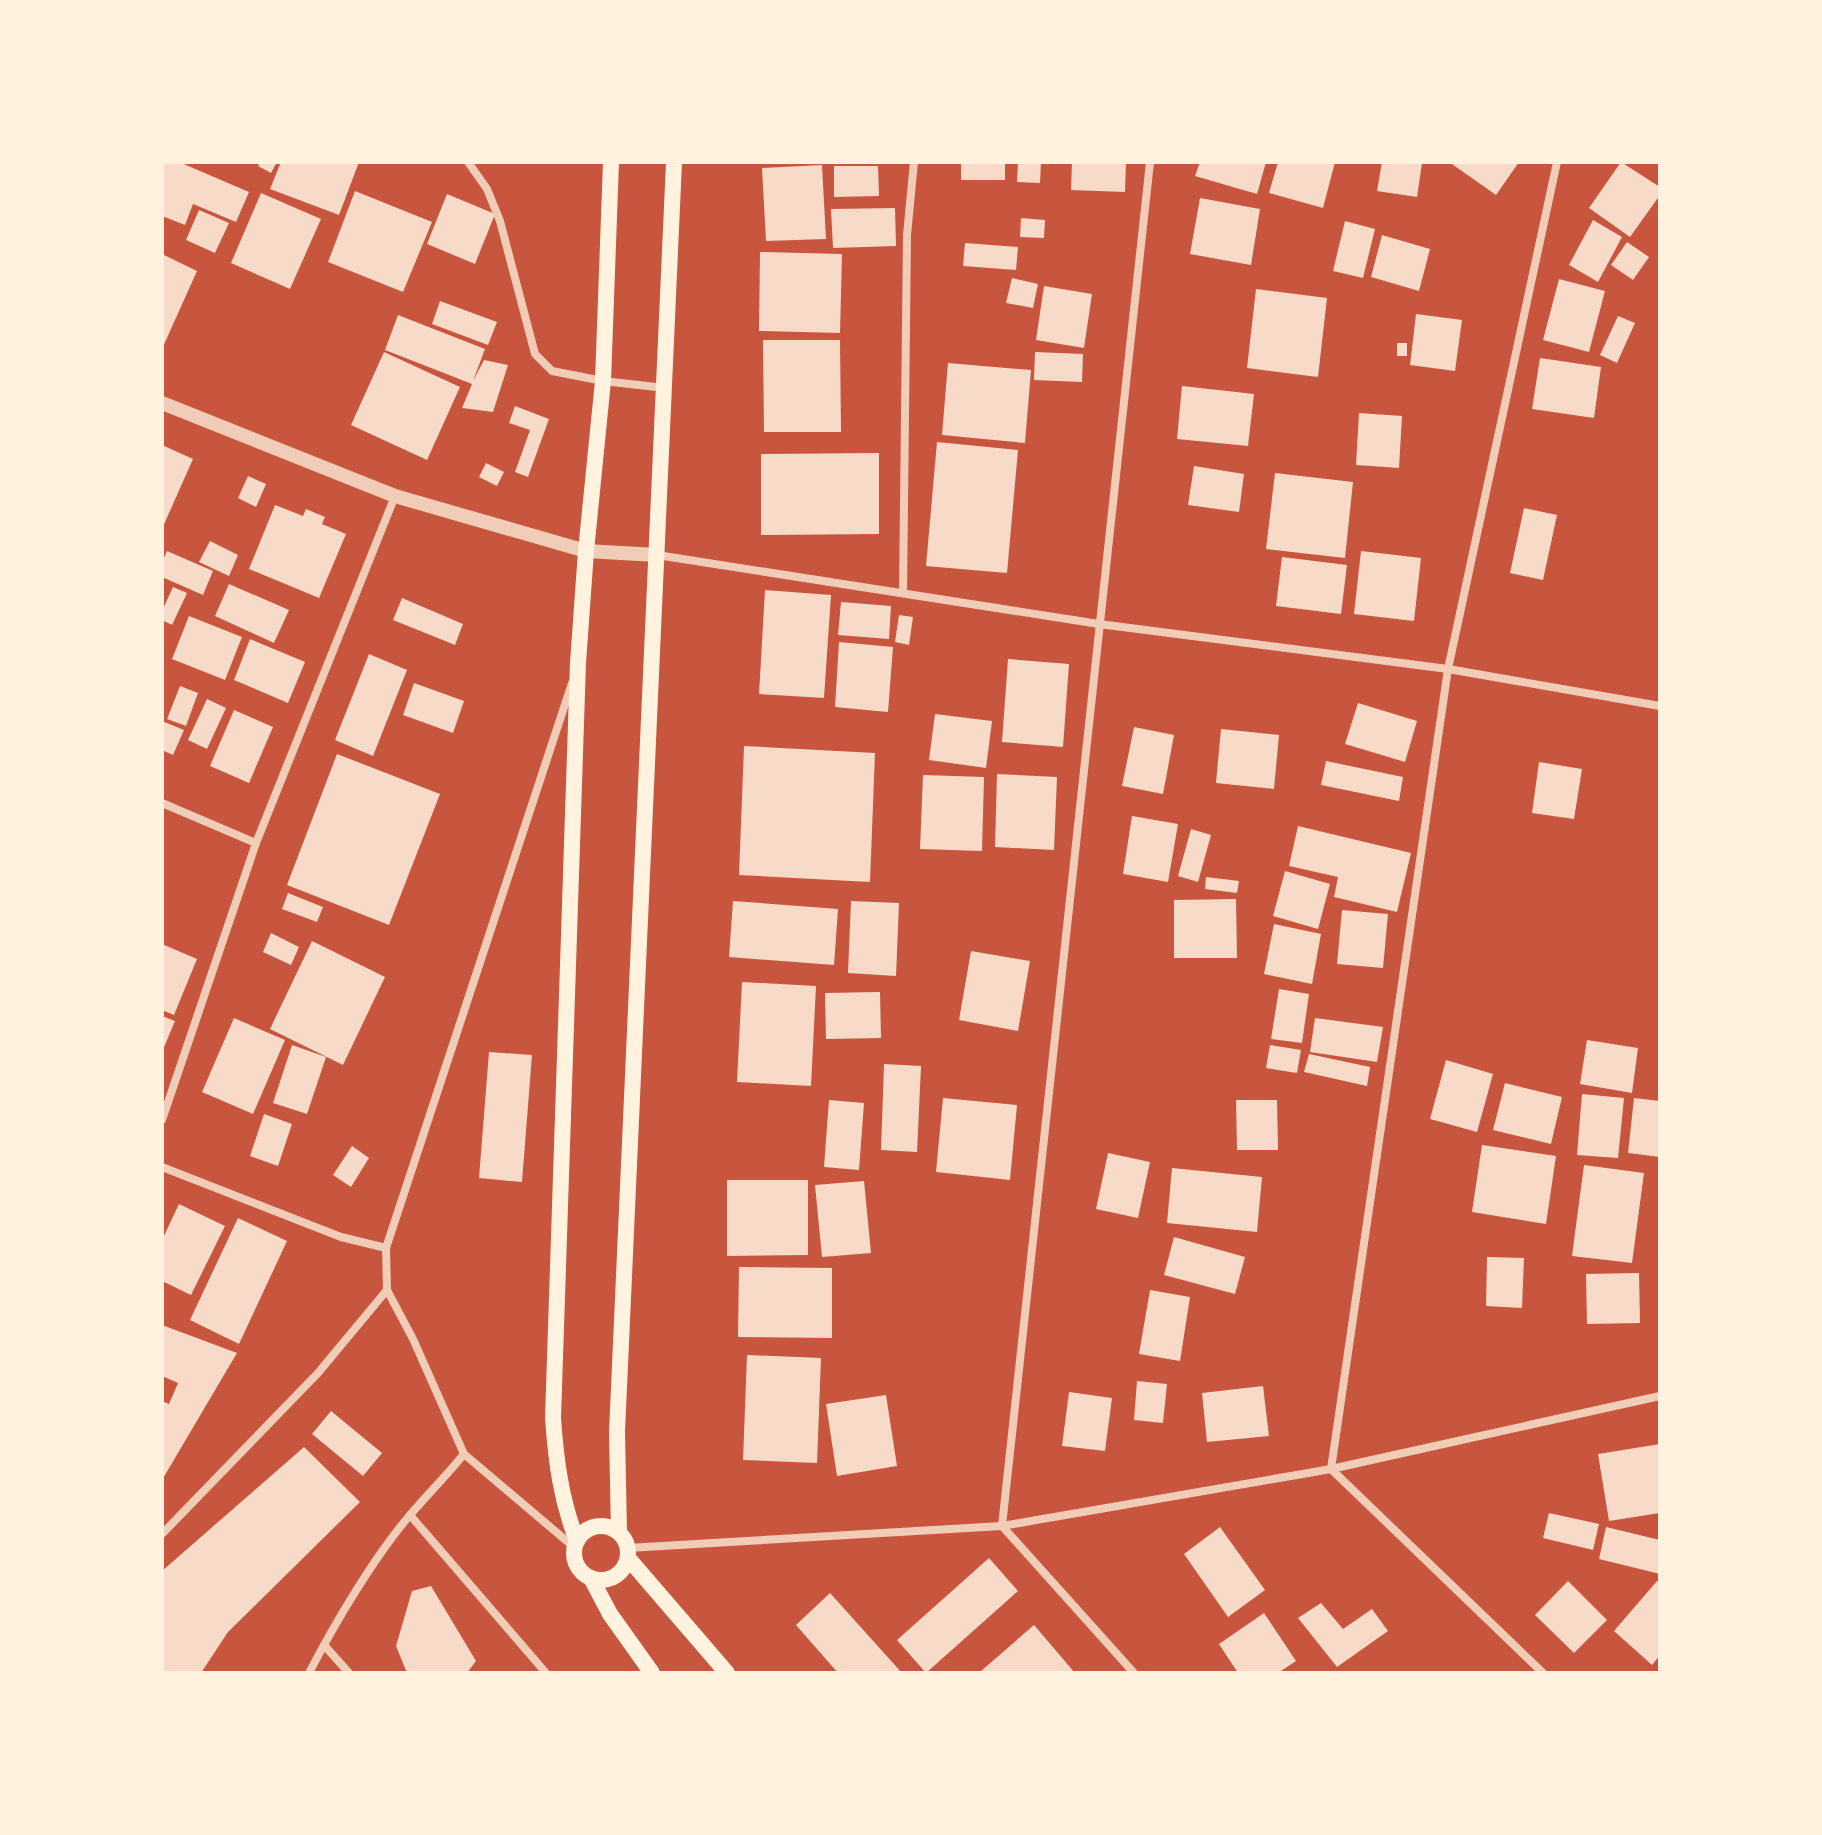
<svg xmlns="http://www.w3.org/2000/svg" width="1822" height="1835" viewBox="0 0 1822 1835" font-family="Quicksand,sans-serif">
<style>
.building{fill:#f7dbc8}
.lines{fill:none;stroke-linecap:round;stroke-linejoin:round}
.minor{stroke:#f1ccb7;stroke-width:8}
.tertiary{stroke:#f1ccb7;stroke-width:14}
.secondary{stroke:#fff3e0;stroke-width:16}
</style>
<rect width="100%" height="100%" fill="#c8553d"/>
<!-- building -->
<g class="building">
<path d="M162,162H179L249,192L236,222L193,204L185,225L162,216Z"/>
<path d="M260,162H277L271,173L258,166Z"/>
<path d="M281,162H359L339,215L270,189Z"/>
<rect x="961" y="162" width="44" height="18"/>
<path d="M1018,162H1041L1040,183L1017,182Z"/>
<path d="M1072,162H1126L1125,192L1071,190Z"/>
<path d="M1200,162H1266L1257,194L1195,176Z"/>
<path d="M1278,162H1335L1323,208L1269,193Z"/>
<path d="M1382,162L1422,163L1417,197L1377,191Z"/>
<path d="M1449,162H1519L1496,195Z"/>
<path d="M1621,162L1660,187V195L1630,237L1589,208Z"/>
<path d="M822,165L826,239L766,241L762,168Z"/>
<path d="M834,166H878L879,196L834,197Z"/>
<path d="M355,191L432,222L403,292L328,262Z"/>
<path d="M261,193L321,219L290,289L231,263Z"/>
<path d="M447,194L495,214L475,264L427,244Z"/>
<path d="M1200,198L1260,209L1251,265L1190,254Z"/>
<path d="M895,208L896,246L833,248L831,209Z"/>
<path d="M199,210L229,223L215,253L186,240Z"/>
<path d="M1021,218L1045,220L1044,238L1020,237Z"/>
<path d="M1593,220L1622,237L1598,282L1569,265Z"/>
<path d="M1345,221L1375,229L1363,278L1333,271Z"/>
<path d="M1382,235L1430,249L1419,291L1371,277Z"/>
<path d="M1627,242L1649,257L1633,280L1611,265Z"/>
<path d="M965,243L1018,247L1016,270L963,266Z"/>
<path d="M760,252L842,254L840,333L759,331Z"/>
<path d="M162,254L197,271L162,349Z"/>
<path d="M1012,278L1038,284L1033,308L1006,303Z"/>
<path d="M1559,279L1605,291L1589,352L1543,340Z"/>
<path d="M1044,286L1092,294L1084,348L1036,340Z"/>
<path d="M1256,289L1327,298L1318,377L1247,368Z"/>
<path d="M440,301L497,322L488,345L432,324Z"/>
<path d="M1416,314L1462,320L1455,371L1410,365Z"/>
<path d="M398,315L485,349L473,381L484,360L508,365L493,412L462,408L472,384L385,350Z"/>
<path d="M1618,316L1635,323L1617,363L1600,355Z"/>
<path d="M763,340H840L841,432H764Z"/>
<rect x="1397" y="343" width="10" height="13"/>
<path d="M384,352L460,387L427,460L351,425Z"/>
<path d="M1035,352L1083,354L1082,382L1034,380Z"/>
<path d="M1540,358L1601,367L1594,418L1532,409Z"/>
<path d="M948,363L1031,370L1025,443L942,435Z"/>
<path d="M1182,386L1254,394L1248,446L1177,439Z"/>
<path d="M515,406L549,419L528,477L515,472L530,430L509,423Z"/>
<path d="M1359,413L1402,416L1399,468L1356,465Z"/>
<path d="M937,442L1018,450L1007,573L926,566Z"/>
<path d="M162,445L193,459L162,529Z"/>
<path d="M879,453V534L761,535V454Z"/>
<path d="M486,463L504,472L497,486L479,477Z"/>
<path d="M1194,466L1244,474L1239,512L1188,505Z"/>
<path d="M1275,473L1353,482L1345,558L1266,549Z"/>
<path d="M248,476L266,484L256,507L238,498Z"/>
<path d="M275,505L303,516L306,509L325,517L322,524L346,534L319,598L249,569Z"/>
<path d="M1524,508L1557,515L1543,580L1510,573Z"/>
<path d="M210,541L238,555L229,576L199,562Z"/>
<path d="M167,551L213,571L203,595L162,577V562Z"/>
<path d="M1361,551L1421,558L1414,621L1354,614Z"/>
<path d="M1282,557L1347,565L1341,614L1276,606Z"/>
<path d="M229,584L289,610L274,643L215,616Z"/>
<path d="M173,587L187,593L172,625L162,620V611Z"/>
<path d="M765,590L831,595L824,698L759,694Z"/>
<path d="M402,598L463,624L455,645L393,620Z"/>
<path d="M841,602L891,606L889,639L838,635Z"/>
<path d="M899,615L913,617L909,645L895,642Z"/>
<path d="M189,616L242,637L225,680L172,659Z"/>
<path d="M250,639L305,662L288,703L234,680Z"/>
<path d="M839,642L893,647L888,712L835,707Z"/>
<path d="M369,654L407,670L373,756L335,740Z"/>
<path d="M1008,659L1069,664L1063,747L1002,742Z"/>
<path d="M414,683L464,701L453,733L403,715Z"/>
<path d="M180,686L198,693L186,726L167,719Z"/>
<path d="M207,699L226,708L207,749L188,740Z"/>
<path d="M1358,703L1417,721L1405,762L1345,744Z"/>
<path d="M234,710L273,727L249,783L210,766Z"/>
<path d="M935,714L992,721L986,768L929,760Z"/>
<path d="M162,721L184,730L173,755L162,750Z"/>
<path d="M1134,727L1174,735L1163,794L1122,786Z"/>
<path d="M1221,729L1279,735L1274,789L1216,783Z"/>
<path d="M744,746L875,753L870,882L739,875Z"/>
<path d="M337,754L440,794L389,925L287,885Z"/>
<path d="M1326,761L1403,777L1399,801L1321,785Z"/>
<path d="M1539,762L1582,769L1574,819L1532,813Z"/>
<path d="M997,774L1057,777L1054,850L995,847Z"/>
<path d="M923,775L984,777L982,851L920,849Z"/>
<path d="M1132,816L1178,824L1168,882L1123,874Z"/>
<path d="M1298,826L1411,853L1397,912L1334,897L1338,877L1289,866Z"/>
<path d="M1191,829L1211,835L1198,882L1178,876Z"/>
<path d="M1285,871L1330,884L1318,929L1273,916Z"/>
<path d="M1206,877L1239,881L1237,893L1205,889Z"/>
<path d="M288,893L323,907L317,922L282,909Z"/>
<path d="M1236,899L1237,958H1174V900Z"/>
<path d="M733,901L838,909L834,965L729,957Z"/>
<path d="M851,901L899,903L896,976L848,973Z"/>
<path d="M1342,910L1388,914L1383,968L1337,964Z"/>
<path d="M1274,924L1321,934L1312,984L1264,974Z"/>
<path d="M271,933L299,947L291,965L263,952Z"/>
<path d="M312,941L385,977L343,1065L270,1029Z"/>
<path d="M162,944L197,959L174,1015L162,1010Z"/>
<path d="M971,951L1030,961L1018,1031L959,1020Z"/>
<path d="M742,982L816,986L811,1086L737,1082Z"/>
<path d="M1279,989L1309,994L1302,1043L1271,1039Z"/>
<path d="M880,992L881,1038L826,1039L825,993Z"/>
<path d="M162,1016L175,1021L162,1052Z"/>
<path d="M234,1018L285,1040L253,1114L202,1092Z"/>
<path d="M1315,1018L1383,1027L1377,1062L1310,1052Z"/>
<path d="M1587,1040L1638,1048L1632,1093L1580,1084Z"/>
<path d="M292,1045L326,1057L307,1114L273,1103Z"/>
<path d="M1270,1045L1301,1050L1297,1073L1266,1068Z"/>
<path d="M489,1052L532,1055L522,1182L479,1178Z"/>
<path d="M1309,1054L1370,1067L1367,1086L1304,1072Z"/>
<path d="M1446,1060L1493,1074L1477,1132L1430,1119Z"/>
<path d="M884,1064L921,1066L917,1152L881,1150Z"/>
<path d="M1505,1083L1562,1097L1551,1144L1493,1130Z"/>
<path d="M1582,1094L1624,1098L1618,1158L1577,1155Z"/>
<path d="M943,1098L1017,1105L1010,1180L936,1172Z"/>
<path d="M1634,1098L1660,1101V1157L1628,1153Z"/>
<path d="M829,1100L864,1103L859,1170L824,1167Z"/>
<path d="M1236,1100H1277L1278,1150H1237Z"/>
<path d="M264,1114L292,1124L278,1166L250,1156Z"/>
<path d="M1482,1145L1556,1156L1546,1224L1472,1212Z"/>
<path d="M352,1146L369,1158L351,1187L333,1175Z"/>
<path d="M1108,1153L1150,1162L1138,1218L1096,1209Z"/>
<path d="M1584,1165L1644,1173L1632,1263L1572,1256Z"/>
<path d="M1172,1168L1262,1177L1257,1232L1167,1223Z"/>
<path d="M727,1180H808V1255L727,1256Z"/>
<path d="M864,1181L871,1253L822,1257L815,1185Z"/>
<path d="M179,1204L225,1226L191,1295L162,1281V1240Z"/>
<path d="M238,1218L287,1241L239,1344L190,1320Z"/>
<path d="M1174,1237L1245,1257L1235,1294L1164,1275Z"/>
<path d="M1487,1257L1524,1258L1522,1308L1486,1306Z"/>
<path d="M739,1267L832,1268V1338L738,1337Z"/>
<path d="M1639,1273L1640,1323L1587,1324L1586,1274Z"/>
<path d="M1150,1290L1190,1297L1180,1361L1139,1354Z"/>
<path d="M162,1325L237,1353L162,1480V1401L169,1404L178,1383L162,1376Z"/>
<path d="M747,1355L821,1358L817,1463L743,1460Z"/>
<path d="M1137,1381L1167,1384L1163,1423L1134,1420Z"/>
<path d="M1263,1386L1269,1436L1207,1442L1202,1393Z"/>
<path d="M1069,1392L1112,1398L1105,1451L1062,1446Z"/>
<path d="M886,1395L897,1466L837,1476L826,1404Z"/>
<path d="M331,1411L382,1453L363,1476L312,1434Z"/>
<path d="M1660,1444V1513L1609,1521L1598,1454Z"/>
<path d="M304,1447L360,1502L228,1632L201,1673H162V1571Z"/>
<path d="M1549,1513L1599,1524L1593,1550L1543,1538Z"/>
<path d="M1220,1527L1265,1590L1228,1617L1184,1554Z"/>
<path d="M1606,1527L1660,1540V1574L1599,1559Z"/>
<path d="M989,1558L1018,1591L926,1673L897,1640Z"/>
<path d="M1568,1581L1607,1620L1574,1653L1535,1615Z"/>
<path d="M1657,1581L1660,1584V1655L1652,1665L1614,1631Z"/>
<path d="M431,1586L476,1661L467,1673H407L396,1646L412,1591Z"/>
<path d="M830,1593L902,1673H838L796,1625Z"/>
<path d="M1321,1603L1343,1629L1372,1609L1388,1631L1337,1667L1298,1618Z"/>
<path d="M1264,1613L1296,1661L1278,1673H1238L1219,1644Z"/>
<path d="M1034,1625L1075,1673H982L981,1671Z"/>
</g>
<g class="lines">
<!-- minor -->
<g class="minor">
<path d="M468,162L487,189L500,221L535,354L552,371L603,381L665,388"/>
<path d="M657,555L1099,624L1448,669L1660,706"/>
<path d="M903,593L907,235L914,162"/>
<path d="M572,683L386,1248L387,1290L413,1339L464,1454L575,1548"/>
<path d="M162,803L256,843"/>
<path d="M162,1120L256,843L395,496"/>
<path d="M162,1167L341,1237L386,1248"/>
<path d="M410,1515L546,1673"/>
<path d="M162,1534L318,1373L387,1290"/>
<path d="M628,1548L1002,1526L1331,1469L1660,1396"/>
<path d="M324,1645L349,1673"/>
<path d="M309,1673C335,1623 374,1557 410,1515C428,1494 447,1475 464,1454"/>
<path d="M1134,1673L1002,1526L1150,162"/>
<path d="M1543,1673L1331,1469L1448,669L1557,162"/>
</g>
<!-- tertiary -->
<path class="tertiary" d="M162,403L395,496L586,551L657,555"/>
<!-- secondary -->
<g class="secondary">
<circle cx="601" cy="1553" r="27"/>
<path d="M619,1532L617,1432L674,162"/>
<path d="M577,1541C561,1500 556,1461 553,1418L578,663L586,551L603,381L611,162"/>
<path d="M628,1558L727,1673"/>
<path d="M591,1578L610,1614L652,1673"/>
</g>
</g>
<!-- border -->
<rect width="1822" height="1835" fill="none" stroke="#fff3e0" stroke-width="328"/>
</svg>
